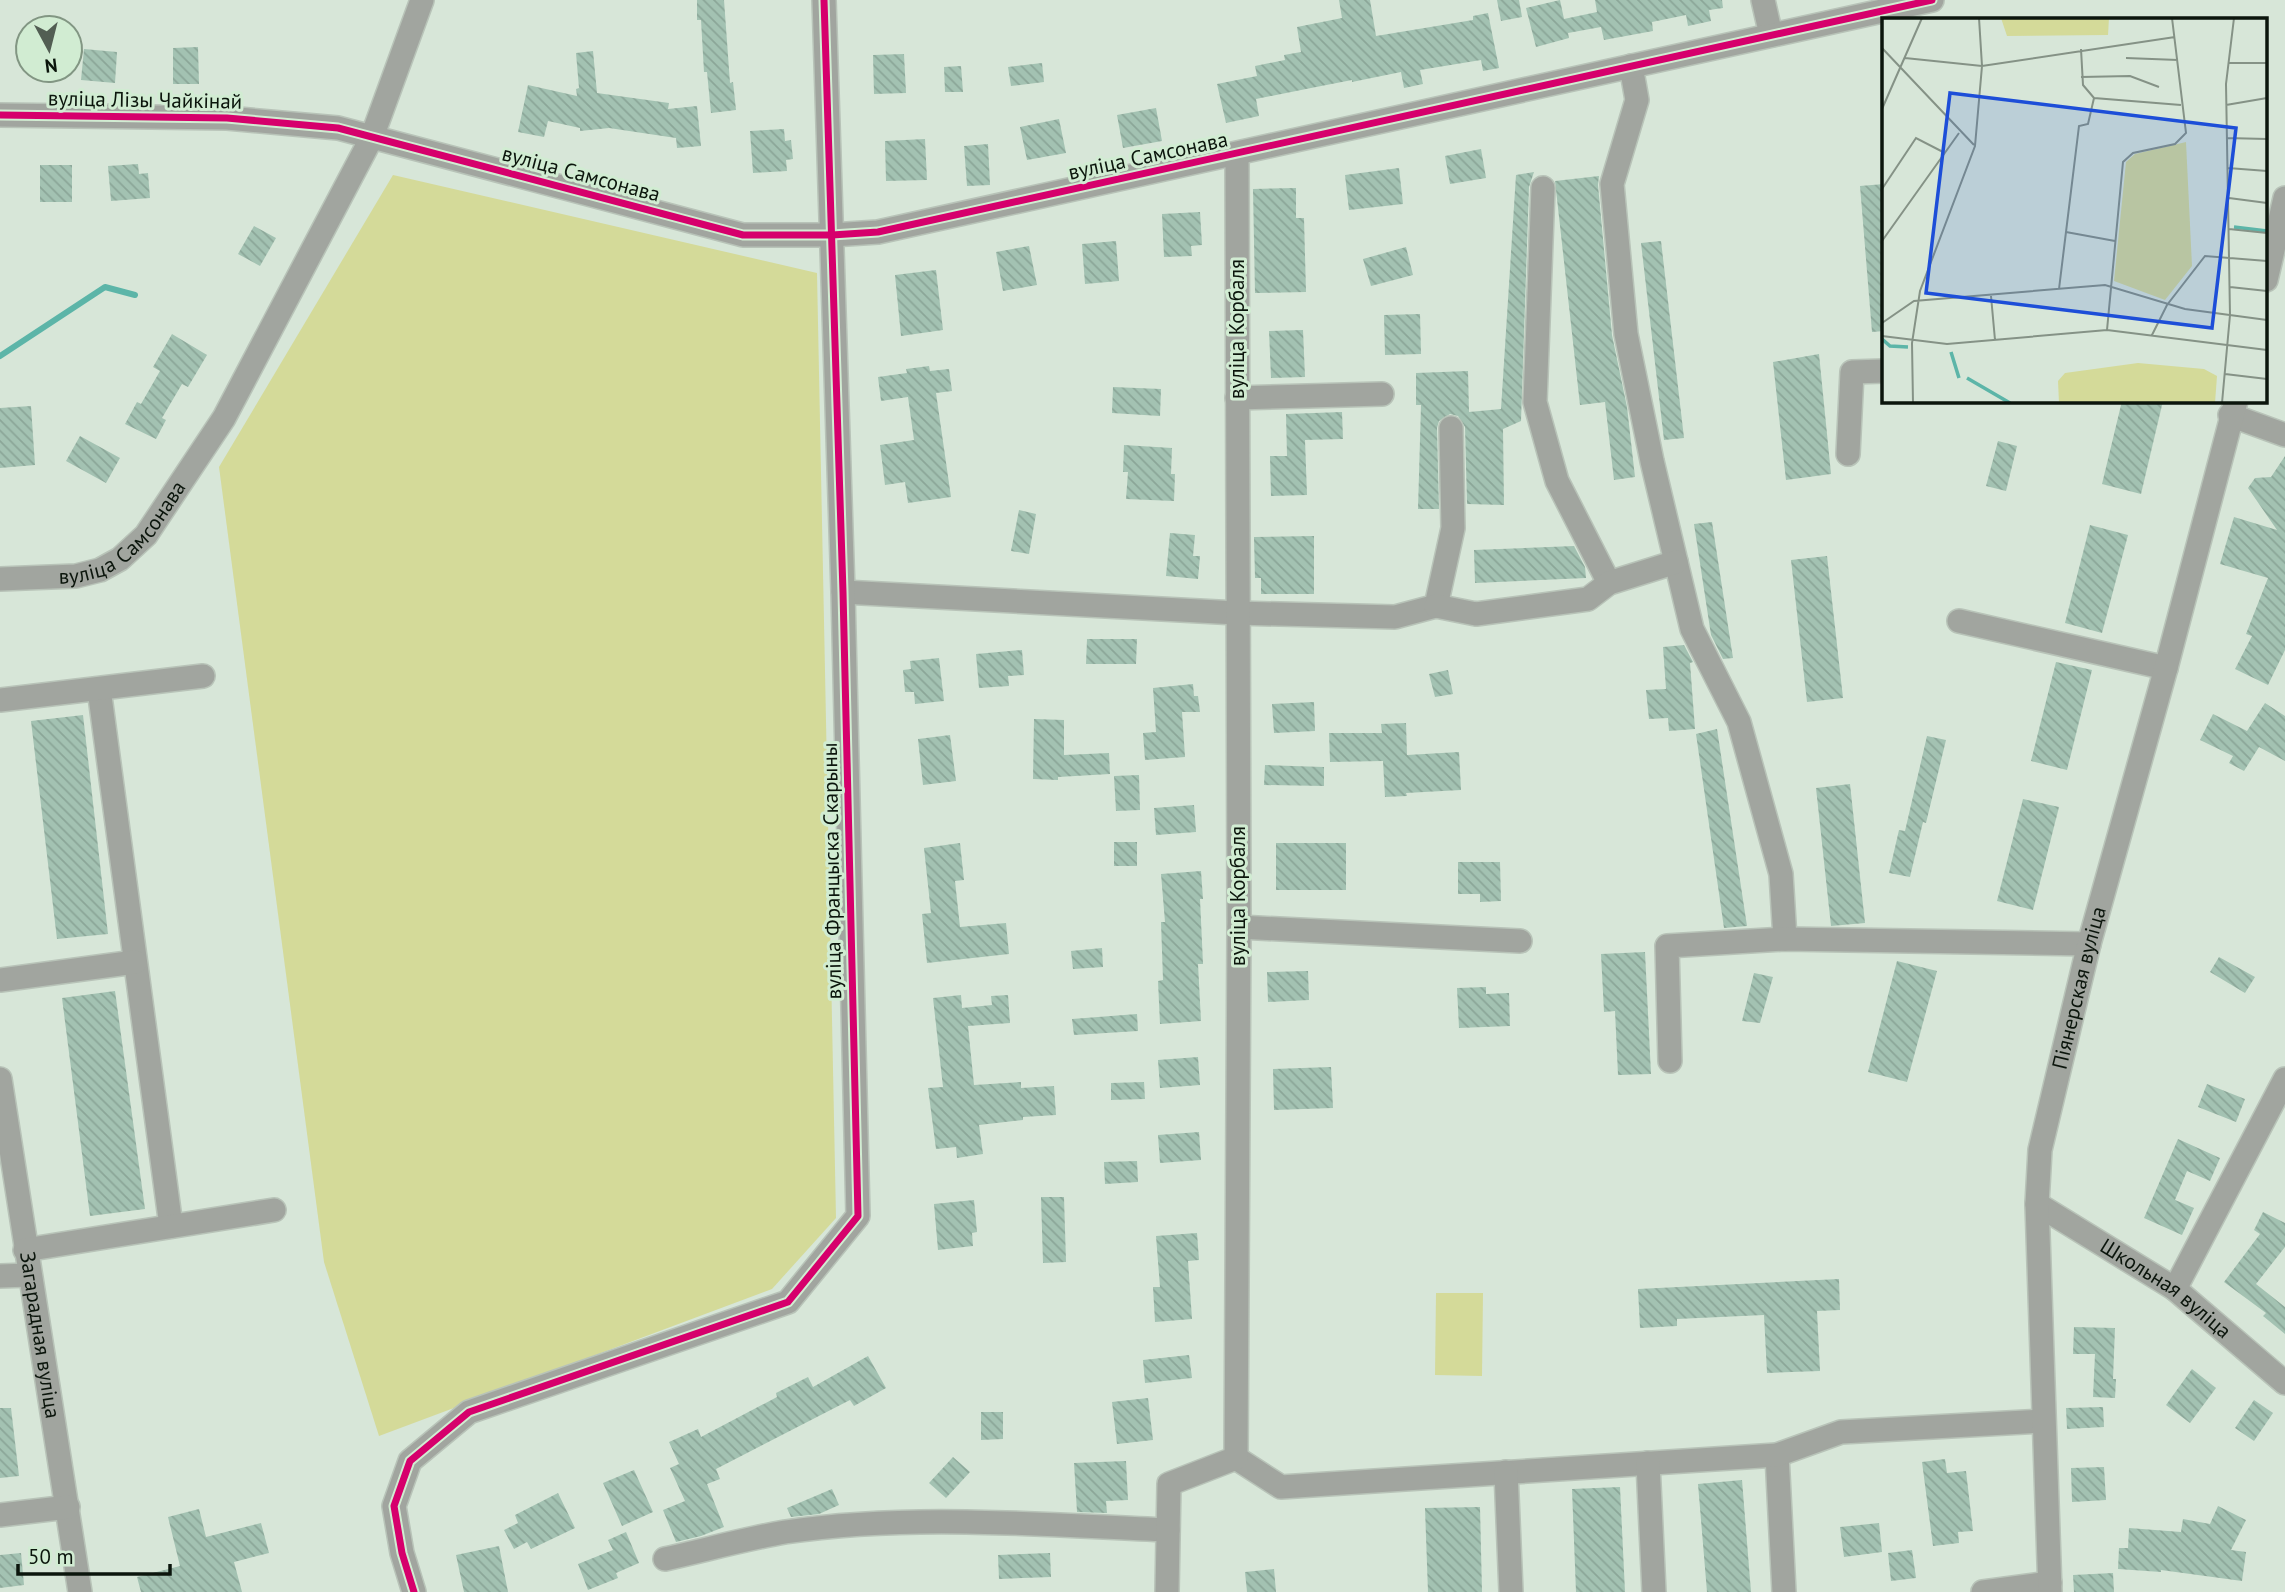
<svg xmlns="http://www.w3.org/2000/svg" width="2285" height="1592" viewBox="0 0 2285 1592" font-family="'PT Sans',sans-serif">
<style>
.green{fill:#d4da99}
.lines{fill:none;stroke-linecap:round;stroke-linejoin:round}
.stream{stroke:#5cb5a8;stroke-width:6}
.building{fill:url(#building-back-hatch)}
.minor-casing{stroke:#b8c3b8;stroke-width:26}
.minor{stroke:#a1a59f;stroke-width:23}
.cycleway-casing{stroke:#d1ecd2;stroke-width:11}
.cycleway{stroke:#d6006c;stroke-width:7}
.labels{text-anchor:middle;stroke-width:6;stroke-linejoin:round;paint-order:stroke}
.street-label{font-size:21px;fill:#0b150c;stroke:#d1ecd2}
.inset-river{fill:none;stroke:#5cb5a8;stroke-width:3.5}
.inset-road{fill:none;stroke:#859286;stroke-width:2}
.view{fill:#1d4ed8;fill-opacity:0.15;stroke:#1d4ed8;stroke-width:3.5}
.inset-edge{fill:none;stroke:#0b150c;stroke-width:3.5}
</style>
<defs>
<pattern id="building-back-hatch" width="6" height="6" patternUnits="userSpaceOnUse" patternTransform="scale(1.75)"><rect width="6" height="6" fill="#a3c2b2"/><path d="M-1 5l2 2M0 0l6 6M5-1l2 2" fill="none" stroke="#8ba698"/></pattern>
</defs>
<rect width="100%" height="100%" fill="#d7e6d8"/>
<!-- green -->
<g class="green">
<path d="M393,175L817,273L836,1218L772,1289L379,1436L324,1262L219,467Z"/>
<path d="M1436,1293H1483L1482,1376L1435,1375Z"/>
</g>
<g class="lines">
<!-- stream -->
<path class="stream" d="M0,356L105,287L135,295"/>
</g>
<!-- building -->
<g class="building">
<path d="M697,0H724L730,83L733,82L736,110L711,113L707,72H704L701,20H697Z"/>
<path d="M1339,0H1370L1376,36L1473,20V16L1488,13L1499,68L1483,71L1481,60L1420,70L1423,84L1404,88L1401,72L1352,82V80L1311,88L1256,99L1259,116L1226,123L1217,84L1257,76L1255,66L1285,60L1284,55L1301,52L1297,27L1342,18Z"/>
<path d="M1497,0H1519L1522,17L1501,21Z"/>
<path d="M1560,0L1564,19L1597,12L1595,0H1722L1723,8L1709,10L1711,21L1688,26L1686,15L1652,22L1653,31L1604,40L1601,27L1568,33L1569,38L1536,47L1526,8Z"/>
<path d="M198,47L199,84H173V48Z"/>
<path d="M84,49L117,52L115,83L81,80Z"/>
<path d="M593,51L597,93L669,103L668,109L697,106L701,146L677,148L676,138L609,128L580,131V128L548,121L544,137L518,132L528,85L577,96L576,89L579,88L576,53Z"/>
<path d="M904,54L906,93L874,94L873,55Z"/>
<path d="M1042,63L1044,82L1011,86L1008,67Z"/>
<path d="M961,66L963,92H945L944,67Z"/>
<path d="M1156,108L1162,141L1123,148L1117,115Z"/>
<path d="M1059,119L1066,153L1027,160L1020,127Z"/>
<path d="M784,129L785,141L791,140L793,159L786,160L787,171L753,173L750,131Z"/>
<path d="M925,139L927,180L886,181L885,141Z"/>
<path d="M988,144L990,185L967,186L964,146Z"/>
<path d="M1481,149L1486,178L1450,184L1445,156Z"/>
<path d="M138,164L139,174L148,173L150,198L111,201L108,166Z"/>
<rect x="40" y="165" width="32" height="37"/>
<path d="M1399,168L1403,204L1349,210L1345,175Z"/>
<path d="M1534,172L1529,187L1521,421L1503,429L1504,505L1467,504L1465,427L1458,416L1450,414L1439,421L1437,428L1439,509H1418L1421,405H1416V373L1468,371L1469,412L1501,409L1516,175Z"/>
<path d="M1599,176L1598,185L1612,335L1627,407L1635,477L1614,480L1605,402L1580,405L1555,181Z"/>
<path d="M1884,184V331L1872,332L1860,186Z"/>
<path d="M1296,188V218H1304L1306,292L1255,293L1253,189Z"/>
<path d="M1200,212L1202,245L1191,246L1192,256L1164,257L1162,214Z"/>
<path d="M254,226L276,238L260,266L238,254Z"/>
<path d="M1116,241L1119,281L1085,284L1082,244Z"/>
<path d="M1661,241L1684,438L1664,440L1641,243Z"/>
<path d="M1029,246L1037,285L1003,291L996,252Z"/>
<path d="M1406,247L1413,275L1371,286L1363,259Z"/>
<path d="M936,270L943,330L901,336L895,275Z"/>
<path d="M1420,314L1421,354L1385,355L1384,315Z"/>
<path d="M1303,330L1305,377L1271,378L1269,331Z"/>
<path d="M172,334L207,355L188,387L182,384L162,418L166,420L156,439L125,424L137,402L141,404L160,371L153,367Z"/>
<path d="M1819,354L1831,474L1786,480L1773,362Z"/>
<path d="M929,366L930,371L949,369L952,391L936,393L951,497L908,503L905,482L885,485L880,445L914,440L908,397L881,401L878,377L907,373L906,369Z"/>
<path d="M1113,387L1161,389L1160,416L1112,413Z"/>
<path d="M2122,401H2163L2141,494L2102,484Z"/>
<path d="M31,406L35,465L0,468V408Z"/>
<path d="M1342,412L1343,439L1305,440L1307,495L1271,496L1270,456H1287L1286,414Z"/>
<path d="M80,436L120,458L106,483L66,461Z"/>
<path d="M1998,441L2017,446L2006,491L1986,486Z"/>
<path d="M1124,445L1172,448L1171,474H1175L1174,501L1126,499L1128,472H1123Z"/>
<path d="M2285,456V650L2268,685L2235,669L2252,636L2246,634L2268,578L2220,564L2234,517L2277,530L2248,488L2255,478L2271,477Z"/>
<path d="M1019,510L1036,514L1029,554L1011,551Z"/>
<path d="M1712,522L1733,658L1723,659L1711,635L1694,524Z"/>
<path d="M2090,525L2128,535L2102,633L2065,623Z"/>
<path d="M1170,533L1195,535L1193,556H1200L1198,579L1166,576Z"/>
<path d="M1314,536V594H1261V578H1255L1254,537Z"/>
<path d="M1574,546L1585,567L1586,578L1475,583L1474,550Z"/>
<path d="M1827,556L1843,698L1807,702L1791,560Z"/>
<path d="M1087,639H1137L1136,664H1086Z"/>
<path d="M1684,645L1693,662L1690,663L1695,729L1669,731L1668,718L1649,719L1646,690L1666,689L1663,647Z"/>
<path d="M1022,650L1024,675L1008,676L1009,686L979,688L976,654Z"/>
<path d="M939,658L944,701L915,704L914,692H905L903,670L911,669L910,661Z"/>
<path d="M2056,662L2092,670L2067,770L2031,761Z"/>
<path d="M1448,670L1453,694L1435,697L1429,674Z"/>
<path d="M1193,684L1194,696H1198L1200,712H1182L1185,757L1145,760L1143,733L1156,732L1153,688Z"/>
<path d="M1314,702L1315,731L1274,733L1272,704Z"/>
<path d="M2265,703L2285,716V761L2259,747L2244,771L2229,763L2233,756L2200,740L2213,714L2247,731Z"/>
<path d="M83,715L108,934L57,939L31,721Z"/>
<path d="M1034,719L1064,720V755L1109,753L1110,774L1058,777V780L1033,779Z"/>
<path d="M1406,723L1407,755L1459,752L1461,790L1406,793L1407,796L1385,797L1383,761L1330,762L1329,733H1382L1381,724Z"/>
<path d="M1717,729L1747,926L1724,928L1696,734Z"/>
<path d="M950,735L956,781L923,785L918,739Z"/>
<path d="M1927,736L1946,740L1926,823L1923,822L1910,877L1889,873L1899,830L1905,831Z"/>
<path d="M1265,765L1324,767V786L1264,785Z"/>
<path d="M1139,775L1140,810L1116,811L1114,776Z"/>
<path d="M1850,784L1865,923L1831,926L1816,788Z"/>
<path d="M2023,799L2059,807L2033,910L1997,901Z"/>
<path d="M1194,805L1196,832L1156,835L1154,808Z"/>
<rect x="1114" y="842" width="23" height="24"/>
<path d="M960,843L964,880L955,881L960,927L1006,923L1009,954L927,963L922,914L931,913L924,848Z"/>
<rect x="1276" y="843" width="70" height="47"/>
<path d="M1458,862H1500L1501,901L1480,902V894H1458Z"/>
<path d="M1201,871L1203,899H1200L1203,964H1198L1201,1021L1160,1024L1158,981L1163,980L1161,922H1165L1161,874Z"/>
<path d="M1102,948L1103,967L1073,969L1071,951Z"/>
<path d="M1645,952L1651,1074L1618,1075L1615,1011L1604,1012L1601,954Z"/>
<path d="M2219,957L2255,977L2245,993L2210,972Z"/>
<path d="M1897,961L1937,971L1907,1082L1868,1072Z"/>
<path d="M1308,971L1309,1000L1268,1002L1267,972Z"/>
<path d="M1754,973L1773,977L1760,1023L1742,1021Z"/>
<path d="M1486,987V994L1509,993L1510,1026L1459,1028L1457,988Z"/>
<path d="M115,991L145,1209L90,1216L62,998Z"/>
<path d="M961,995L962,1008L992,1005L991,996L1008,995L1010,1023L968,1026L974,1085L1021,1082V1088L1054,1086L1056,1115L1023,1117V1120L979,1125L983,1154L957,1158L956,1147L936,1149L928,1088L943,1087L933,998Z"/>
<path d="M1137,1014L1138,1031L1074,1035L1072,1019Z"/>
<path d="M1198,1057L1200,1085L1160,1088L1158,1060Z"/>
<path d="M1331,1067L1333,1108L1274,1110L1273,1069Z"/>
<path d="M1144,1082L1145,1099L1111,1100V1083Z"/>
<path d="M2207,1084L2245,1099L2236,1122L2198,1107Z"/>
<path d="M1199,1132L1201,1160L1160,1163L1158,1135Z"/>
<path d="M2178,1139L2220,1158L2210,1181L2187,1171L2175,1200L2194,1208L2182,1235L2144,1218Z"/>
<path d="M1137,1161L1138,1182L1105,1184L1104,1162Z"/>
<path d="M1041,1197H1064L1066,1262L1043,1263Z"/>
<path d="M974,1200L977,1232L972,1233L973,1246L938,1250L934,1204Z"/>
<path d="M2263,1212L2285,1223V1247L2256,1284L2285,1307V1334L2263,1316L2266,1313L2224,1282L2260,1234L2254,1230Z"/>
<path d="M1197,1233L1199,1260L1188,1261L1192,1319L1155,1322L1153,1287H1160L1156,1236Z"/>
<path d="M1839,1279L1840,1310L1817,1311L1820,1371L1767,1373L1764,1315L1677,1319V1326L1640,1328L1638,1289Z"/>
<path d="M2074,1327L2115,1328L2113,1379H2116L2115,1398L2093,1397L2095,1354H2073Z"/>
<path d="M1189,1355L1192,1378L1145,1383L1143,1360Z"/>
<path d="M868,1356L886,1388L854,1406L850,1400L716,1469L720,1479L707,1484L724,1527L701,1536L676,1542L663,1510L685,1501L670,1468L679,1464L669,1442L698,1429L701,1437L777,1397L776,1393L808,1377L813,1387Z"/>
<path d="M2192,1369L2216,1388L2190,1423L2166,1405Z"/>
<path d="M1148,1398L1153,1440L1117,1444L1112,1402Z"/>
<path d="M2254,1400L2273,1413L2254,1441L2235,1428Z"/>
<path d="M2103,1407L2104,1427L2067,1429L2066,1408Z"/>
<path d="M0,1408H11L19,1476L0,1478Z"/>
<path d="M981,1412H1003V1439L981,1440Z"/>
<path d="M953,1457L970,1472L946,1498L929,1483Z"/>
<path d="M1945,1459L1947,1473L1966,1471L1973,1531L1958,1532L1959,1543L1933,1546L1922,1462Z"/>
<path d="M1126,1461L1128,1500L1106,1501L1107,1513L1077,1512L1074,1463Z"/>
<path d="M2104,1467L2106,1500L2072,1502L2071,1468Z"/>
<path d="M634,1470L653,1512L622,1526L603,1483Z"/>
<path d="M1742,1480L1751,1592H1707L1698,1484Z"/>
<path d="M1620,1487L1625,1592H1576L1572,1489Z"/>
<path d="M832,1489L839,1505L819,1514L791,1517L787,1508Z"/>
<path d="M558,1493L575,1528L531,1549L527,1542L514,1549L504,1530L518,1523L515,1515Z"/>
<path d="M2218,1506L2246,1520L2231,1550L2246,1552L2242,1581L2161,1570V1572L2118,1569L2119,1548H2128L2129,1528L2181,1532L2183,1519L2210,1524Z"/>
<path d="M1480,1507L1482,1592H1428L1425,1508Z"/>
<path d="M199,1509L206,1537L261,1523L269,1553L234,1562L242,1592H141L137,1577L180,1566L168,1517Z"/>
<path d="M1879,1523L1882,1552L1844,1557L1840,1527Z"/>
<path d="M626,1532L639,1563L616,1573L618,1578L588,1590L578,1564L613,1550L608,1540Z"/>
<path d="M499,1546L508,1592H464L456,1555Z"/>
<path d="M1912,1550L1916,1578L1891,1581L1888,1553Z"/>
<path d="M21,1553L24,1585L0,1588V1555Z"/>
<path d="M1050,1553L1051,1577L999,1579L998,1555Z"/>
<path d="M1274,1569L1276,1592H1247L1245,1572Z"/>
<path d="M2113,1573L2114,1592H2074L2073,1575Z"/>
</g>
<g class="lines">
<!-- minor casing -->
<g class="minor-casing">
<g id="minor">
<path d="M1763,0L1771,35"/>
<path d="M1631,66L1637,100L1612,184L1626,334L1652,461L1692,629L1739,722L1781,874L1785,939"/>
<path d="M0,115L227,118L338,128L743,235H832L878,232L1932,0"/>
<path d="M1543,188L1535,402L1557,481L1609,583"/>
<path d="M2266,280L2285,198"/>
<path d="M1237,398L1382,394"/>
<path d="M2230,415L2285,435"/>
<path d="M1848,454L1852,372L1884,371"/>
<path id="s1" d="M0,579L76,576L100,570L120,559L146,535L224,418L372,137L422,0"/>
<path d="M843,592L1237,613L1395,617L1436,606L1453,528L1451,428"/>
<path d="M1436,606L1476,614L1588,599L1609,583L1676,562"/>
<path d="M1959,621L2166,668"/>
<path d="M99,689L171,1226"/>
<path d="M0,700L203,676"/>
<path d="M1239,927L1520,941"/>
<path d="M0,980L135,962"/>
<path d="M1670,1061L1667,946L1785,939L2089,944"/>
<path id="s2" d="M0,1079L80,1592"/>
<path id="s3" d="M2037,1204L2175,1289L2285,1383"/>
<path d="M25,1250L274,1210"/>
<path d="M0,1276L29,1275"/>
<path d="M2175,1289L2285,1079"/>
<path d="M1777,1455L1784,1592"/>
<path d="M1236,1458L1281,1487L1777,1455L1841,1432L2043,1421"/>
<path d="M1648,1463L1654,1592"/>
<path d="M1506,1472L1511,1592"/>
<path d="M0,1515L68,1507"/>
<path d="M665,1559C705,1550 745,1539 785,1532C912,1513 1041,1525 1168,1530"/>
<path d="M414,1592L402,1553L394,1506L410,1461L469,1412L788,1302L858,1216L843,592L824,0"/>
<path d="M1167,1592L1169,1484L1236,1458L1239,927L1237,155"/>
<path d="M1983,1592L2050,1583"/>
<path id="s4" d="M2050,1592L2037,1204L2040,1150L2089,944L2166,668L2236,401"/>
</g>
</g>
<!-- minor -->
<use href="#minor" class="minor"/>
<!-- cycleway casing -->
<g class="cycleway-casing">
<g id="cycleway">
<path d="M0,115L227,118L338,128L743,235H832L878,232L1932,0"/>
<path d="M414,1592L402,1553L394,1506L410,1461L469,1412L788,1302L858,1216L843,592L824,0"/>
</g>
</g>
<!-- cycleway -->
<use href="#cycleway" class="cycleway"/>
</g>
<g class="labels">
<!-- street labels -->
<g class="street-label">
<text transform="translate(145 100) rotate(1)" y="7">вуліца Лізы Чайкінай</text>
<text transform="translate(1148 156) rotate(-12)" y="7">вуліца Самсонава</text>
<text transform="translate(581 174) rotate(15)" y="7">вуліца Самсонава</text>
<text transform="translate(1237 329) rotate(-90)" y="7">вуліца Корбаля</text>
<text dy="7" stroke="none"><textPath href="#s1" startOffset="140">вуліца Самсонава</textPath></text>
<text transform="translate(832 871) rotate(-91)" y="7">вуліца Францыска Скарыны</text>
<text transform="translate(1238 896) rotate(-90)" y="7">вуліца Корбаля</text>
<text dy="7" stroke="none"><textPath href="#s4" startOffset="609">Піянерская вуліца</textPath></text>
<text dy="7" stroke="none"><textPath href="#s3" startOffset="154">Школьная вуліца</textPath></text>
<text dy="7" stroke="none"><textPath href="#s2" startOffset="259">Загарадная вуліца</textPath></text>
</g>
</g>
<!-- overview -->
<g transform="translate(1882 18)">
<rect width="385" height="385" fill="#d7e6d8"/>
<path d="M304,124L310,248L283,282L232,263L244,144L253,136Z" fill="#d4da99"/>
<path d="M256,345L322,351L335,358L333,385H177L176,363L183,355Z" fill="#d4da99"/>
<path d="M119,0H227L226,17L125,18Z" fill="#d4da99"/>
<path class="inset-river" d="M352,209L385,213M0,321L8,328L26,329M69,334L77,360M85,360L128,385"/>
<path class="inset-road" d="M0,30L92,127M199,31L201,67L212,80L299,87M23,40L100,48L293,19M244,40L296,42M347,45H385M199,59L248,58L277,69M344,87L385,80M0,91L40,0M344,120L385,121M346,150L385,153M0,171L34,120L63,135M347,180L385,185M347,211L385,215M184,214L233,223M0,223L77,115M348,269L385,273M177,271L197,108L206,106L212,80M109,278L113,322M0,305L32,283L223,267L303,291L385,302M225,312L241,144L251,135L293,126L304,115L290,0M270,317L285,287L323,238L385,243M0,318L65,326L225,312L385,332M343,356L385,361M31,385L30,325L38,273L93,128L100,48L97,0M340,385L348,297L344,66L352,0"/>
<path class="view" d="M68,75L354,110L330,310L44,275Z"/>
<rect width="385" height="385" class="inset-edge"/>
</g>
<!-- north arrow -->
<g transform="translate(49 49) rotate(173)"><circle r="33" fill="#d1ecd2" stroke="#829683" stroke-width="2"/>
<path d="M0-5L12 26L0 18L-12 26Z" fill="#525e53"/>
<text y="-10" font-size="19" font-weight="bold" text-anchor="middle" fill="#0b150c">N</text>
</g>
<!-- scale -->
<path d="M18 1564v10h152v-10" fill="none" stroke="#0b150c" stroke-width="3.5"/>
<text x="28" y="1564" font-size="21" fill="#0b150c" stroke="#d1ecd2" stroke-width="5" paint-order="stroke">50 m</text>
</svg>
